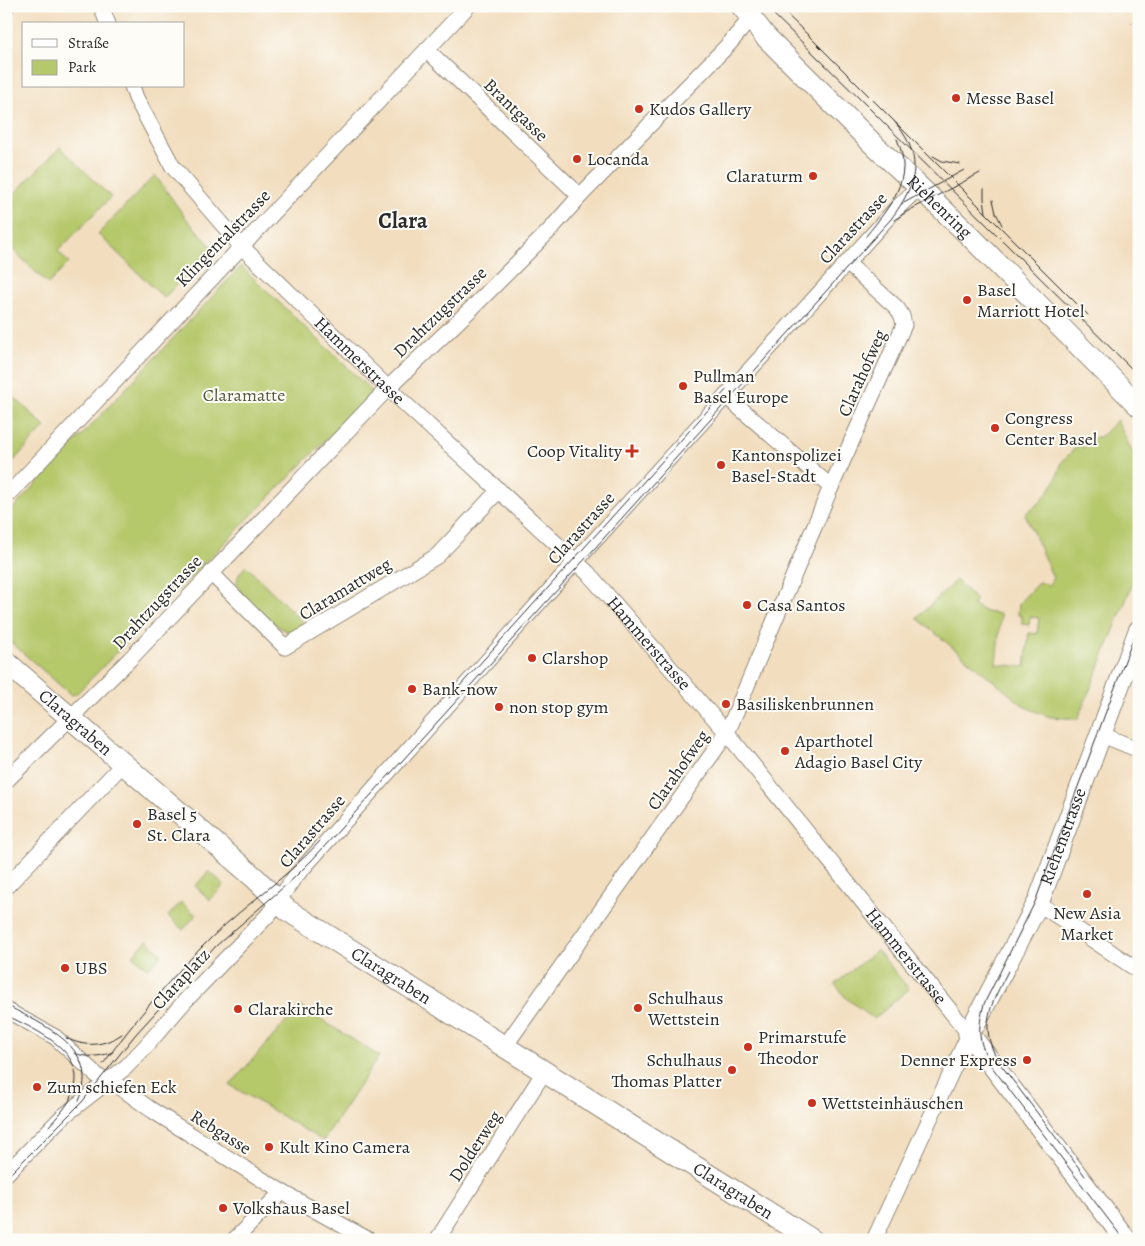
<svg xmlns="http://www.w3.org/2000/svg" width="1145" height="1246" viewBox="0 0 1145 1246" font-family="Alegreya,serif">
<style>
.green{fill:#b5c86b;stroke:#707a4b}
.lines{fill:none;stroke-linecap:round;stroke-linejoin:round}
.street-casing{stroke:#8e8475;stroke-width:17}
.secondary-casing{stroke:#8e8475;stroke-width:23}
.street{stroke:#fff;stroke-width:15}
.secondary{stroke:#fff;stroke-width:21}
.tram{stroke:#2b2b2b;stroke-width:1}
.poi-dot{fill:#c8321e;stroke:#fdfcf7;stroke-width:2}
.labels{text-anchor:middle;stroke-width:4;stroke-linejoin:round;paint-order:stroke}
.poi-label{font-size:18px;fill:#2b2b2b;stroke:#fdfcf7;text-anchor:start}
.street-label{font-size:18px;fill:#2b2b2b;stroke:#fdfcf7}
.park-label{font-size:18px;fill:#545a3e;stroke:#fdfcf7}
.district-label{font-size:22px;font-weight:bold;fill:#2b2b2b;stroke:#fdfcf7}
</style>
<rect width="100%" height="100%" fill="#fdfcf7"/>
<filter id="ink" filterUnits="userSpaceOnUse"><feTurbulence type="fractalNoise" baseFrequency=".02" numOctaves="2"/><feDisplacementMap in="SourceGraphic" scale="10" xChannelSelector="R" yChannelSelector="G"/><feConvolveMatrix kernelMatrix="1 2 1 2 8 2 1 2 1" color-interpolation-filters="sRGB"/></filter>
<filter id="wash" filterUnits="userSpaceOnUse"><feTurbulence type="fractalNoise" baseFrequency=".0096" numOctaves="4" result="noise"/><feDisplacementMap in="SourceGraphic" scale="20" xChannelSelector="R" yChannelSelector="G"/><feGaussianBlur stdDeviation="1.12" result="paint"/><feColorMatrix in="noise" values="0 0 0 0 0 0 0 0 0 0 0 0 0 0 0 0 0 1.4 0 .05"/><feComposite in="paint" operator="in"/></filter>
<g filter="url(#wash)">
<rect width="100%" height="100%" fill="#f2debf"/>
<!-- green -->
<g class="green">
<path d="M60,147L111,197L58,251L69,263L48,284L6,243V226L11,221L6,216V202Z"/>
<path d="M155,175L185,217L212,247L164,298L98,234Z"/>
<path d="M241,266L373,392L76,694L71,695L6,638V516Z"/>
<path d="M6,389L45,427L6,469Z"/>
<path d="M1117,420L1139,466V568L1078,719L1050,717L1025,707L917,618L956,580L976,600L972,604L986,612L1001,614L996,664L1025,667L1029,633L1037,634L1039,618L1030,617L1029,625L1022,624V616L1018,615L1019,603L1039,582L1049,585L1053,578L1025,514L1039,503L1048,492L1056,479L1062,462L1079,444L1084,448L1096,436L1099,438Z"/>
<path d="M246,566L305,624C300,628 293,632 287,631C276,629 237,594 237,583C237,575 241,571 246,566Z"/>
<path d="M209,871L224,885L210,900L195,886Z"/>
<path d="M181,902L196,915L183,930L168,916Z"/>
<path d="M147,940L162,954L148,969L133,955Z"/>
<path d="M877,950L909,989L874,1019L846,998L835,984Z"/>
<path d="M300,1006L379,1056L323,1141L230,1085Z"/>
</g>
</g>
<g filter="url(#ink)">
<g class="lines">
<!-- street casing -->
<g class="street-casing">
<g id="street">
<path d="M101,6L108,24"/>
<path d="M6,7L7,6"/>
<path d="M427,50L580,196"/>
<path id="s1" d="M132,86L136,98L173,167L242,247L388,388L588,573L727,733L969,1034L874,1240"/>
<path d="M726,396L831,487"/>
<path d="M6,497L468,6"/>
<path d="M211,573L285,647L437,556L499,490"/>
<path d="M1100,734L1139,750"/>
<path d="M6,781L129,660L388,388L473,307L549,231L580,196L729,44L751,18"/>
<path d="M6,887L124,763"/>
<path d="M1038,903L1139,971"/>
<path d="M6,1010L55,1037L101,1079H109"/>
<path d="M505,1046L727,733L831,487L904,325L902,316L897,308L847,263"/>
<path d="M109,1079L150,1109L282,1192L369,1240"/>
<path d="M6,1174L61,1118L126,1067L146,1046L185,1001L269,914L294,878L312,858L576,561L893,212L919,187"/>
<path d="M234,1240L282,1192"/>
<path d="M437,1240L544,1072"/>
</g>
</g>
<!-- secondary casing -->
<g class="secondary-casing">
<g id="secondary">
<path id="s2" d="M742,6L765,36L877,148L914,182L971,237L1139,406"/>
<path id="s3" d="M6,662L256,879L287,910L812,1240"/>
<path id="s4" d="M1126,1240L969,1034L1038,903L1139,631"/>
</g>
</g>
<!-- street -->
<use href="#street" class="street"/>
<!-- secondary -->
<use href="#secondary" class="secondary"/>
<!-- tram -->
<g class="tram">
<path d="M765,6L867,106L1139,376"/>
<path d="M778,6L807,34L1088,315"/>
<path d="M1132,23L1139,17"/>
<path d="M933,156L942,161L960,164"/>
<path d="M984,189V199L986,213"/>
<path d="M993,200L996,213L1002,225"/>
<path d="M902,204L964,170"/>
<path d="M894,220L908,211L980,173"/>
<path d="M866,236C890,206 915,179 897,139"/>
<path d="M449,698L727,389"/>
<path d="M1008,971C991,1005 978,1024 998,1061L1085,1176"/>
<path d="M6,1005C43,1025 102,1048 79,1101"/>
<path d="M6,1015C37,1031 93,1053 71,1098C65,1109 57,1117 49,1126"/>
<path d="M66,1038C86,1048 104,1046 122,1034"/>
<path d="M74,1053C87,1058 99,1057 113,1052"/>
<path d="M103,1064C136,1019 172,976 212,937C247,903 288,877 320,841"/>
<path d="M6,1178L82,1102L135,1035L216,946L294,878L313,859L559,588L891,219C917,184 925,157 894,121"/>
<path d="M1124,1240L992,1067C978,1042 977,1031 984,1004L1035,902L1139,623"/>
</g>
</g>
</g>
<!-- markers -->
<g class="poi-dot">
<circle cx="956" cy="98" r="5"/>
<circle cx="639" cy="109" r="5"/>
<circle cx="577" cy="159" r="5"/>
<circle cx="813" cy="176" r="5"/>
<circle cx="967" cy="300" r="5"/>
<circle cx="683" cy="386" r="5"/>
<circle cx="995" cy="428" r="5"/>
<path d="M629.5 443.5h5v5h5v5h-5v5h-5v-5h-5v-5h5z"/>
<circle cx="721" cy="465" r="5"/>
<circle cx="747" cy="605" r="5"/>
<circle cx="532" cy="658" r="5"/>
<circle cx="412" cy="689" r="5"/>
<circle cx="726" cy="704" r="5"/>
<circle cx="499" cy="707" r="5"/>
<circle cx="785" cy="751" r="5"/>
<circle cx="137" cy="824" r="5"/>
<circle cx="1087" cy="894" r="5"/>
<circle cx="65" cy="968" r="5"/>
<circle cx="638" cy="1008" r="5"/>
<circle cx="238" cy="1009" r="5"/>
<circle cx="748" cy="1047" r="5"/>
<circle cx="1027" cy="1060" r="5"/>
<circle cx="732" cy="1070" r="5"/>
<circle cx="37" cy="1087" r="5"/>
<circle cx="812" cy="1103" r="5"/>
<circle cx="269" cy="1147" r="5"/>
<circle cx="223" cy="1208" r="5"/>
</g>
<g class="labels">
<!-- poi labels -->
<g class="poi-label">
<text x="966" y="104">Messe Basel</text>
<text x="649" y="115">Kudos Gallery</text>
<text x="587" y="165">Locanda</text>
<text x="803" y="182" text-anchor="end">Claraturm</text>
<text x="977" y="296">Basel<tspan x="977" dy="21">Marriott Hotel</tspan></text>
<text x="693" y="382">Pullman<tspan x="693" dy="21">Basel Europe</tspan></text>
<text x="1005" y="424">Congress<tspan x="1005" dy="21">Center Basel</tspan></text>
<text x="622" y="457" text-anchor="end">Coop Vitality</text>
<text x="731" y="461">Kantonspolizei<tspan x="731" dy="21">Basel-Stadt</tspan></text>
<text x="757" y="611">Casa Santos</text>
<text x="542" y="664">Clarshop</text>
<text x="422" y="695">Bank-now</text>
<text x="736" y="710">Basiliskenbrunnen</text>
<text x="509" y="713">non stop gym</text>
<text x="795" y="747">Aparthotel<tspan x="795" dy="21">Adagio Basel City</tspan></text>
<text x="147" y="820">Basel 5<tspan x="147" dy="21">St. Clara</tspan></text>
<text x="1087" y="919" text-anchor="middle">New Asia<tspan x="1087" dy="21">Market</tspan></text>
<text x="75" y="974">UBS</text>
<text x="648" y="1004">Schulhaus<tspan x="648" dy="21">Wettstein</tspan></text>
<text x="248" y="1015">Clarakirche</text>
<text x="758" y="1043">Primarstufe<tspan x="758" dy="21">Theodor</tspan></text>
<text x="722" y="1066" text-anchor="end">Schulhaus<tspan x="722" dy="21">Thomas Platter</tspan></text>
<text x="1017" y="1066" text-anchor="end">Denner Express</text>
<text x="47" y="1093">Zum schiefen Eck</text>
<text x="822" y="1109">Wettsteinhäuschen</text>
<text x="279" y="1153">Kult Kino Camera</text>
<text x="233" y="1214">Volkshaus Basel</text>
</g>
<!-- street labels -->
<g class="street-label">
<text transform="translate(516 110) rotate(44)" y="6">Brantgasse</text>
<text dy="6" stroke="none"><textPath href="#s2" startOffset="282">Riehenring</textPath></text>
<text transform="translate(853 228) rotate(-47)" y="6">Clarastrasse</text>
<text transform="translate(223 238) rotate(-46)" y="6">Klingentalstrasse</text>
<text transform="translate(440 312) rotate(-44)" y="6">Drahtzugstrasse</text>
<text dy="6" stroke="none"><textPath href="#s1" startOffset="360">Hammerstrasse</textPath></text>
<text transform="translate(862 373) rotate(-66)" y="6">Clarahofweg</text>
<text transform="translate(581 528) rotate(-48)" y="6">Clarastrasse</text>
<text transform="translate(345 589) rotate(-31)" y="6">Claramattweg</text>
<text transform="translate(157 602) rotate(-47)" y="6">Drahtzugstrasse</text>
<text dy="6" stroke="none"><textPath href="#s1" startOffset="765">Hammerstrasse</textPath></text>
<text dy="6" stroke="none"><textPath href="#s3" startOffset="92">Claragraben</textPath></text>
<text transform="translate(678 770) rotate(-55)" y="6">Clarahofweg</text>
<text transform="translate(312 831) rotate(-49)" y="6">Clarastrasse</text>
<text dy="6" stroke="none"><textPath href="#s4" startOffset="478">Riehenstrasse</textPath></text>
<text dy="6" stroke="none"><textPath href="#s1" startOffset="1170">Hammerstrasse</textPath></text>
<text dy="6" stroke="none"><textPath href="#s3" startOffset="498">Claragraben</textPath></text>
<text transform="translate(181 979) rotate(-47)" y="6">Claraplatz</text>
<text transform="translate(221 1132) rotate(32)" y="6">Rebgasse</text>
<text transform="translate(475 1146) rotate(-57)" y="6">Dolderweg</text>
<text dy="6" stroke="none"><textPath href="#s3" startOffset="902">Claragraben</textPath></text>
</g>
<!-- park labels -->
<g class="park-label">
<text x="244" y="401">Claramatte</text>
</g>
<!-- district labels -->
<g class="district-label">
<text x="403" y="228">Clara</text>
</g>
</g>
<!-- margin -->
<rect width="1145" height="1246" fill="none" stroke="#fdfcf7" stroke-width="25"/>
<!-- legend -->
<rect x="22" y="22" width="162" height="65" fill="#fdfcf7" stroke="#a9a8a5"/>
<rect x="32" y="39" width="25" height="8" fill="#ffffff" stroke="#a9a8a5"/>
<text x="68" y="48" font-size="15" fill="#2b2b2b">Straße</text>
<rect x="32" y="60" width="25" height="15" fill="#b5c86b" stroke="#a9a8a5"/>
<text x="68" y="72" font-size="15" fill="#2b2b2b">Park</text>
</svg>
